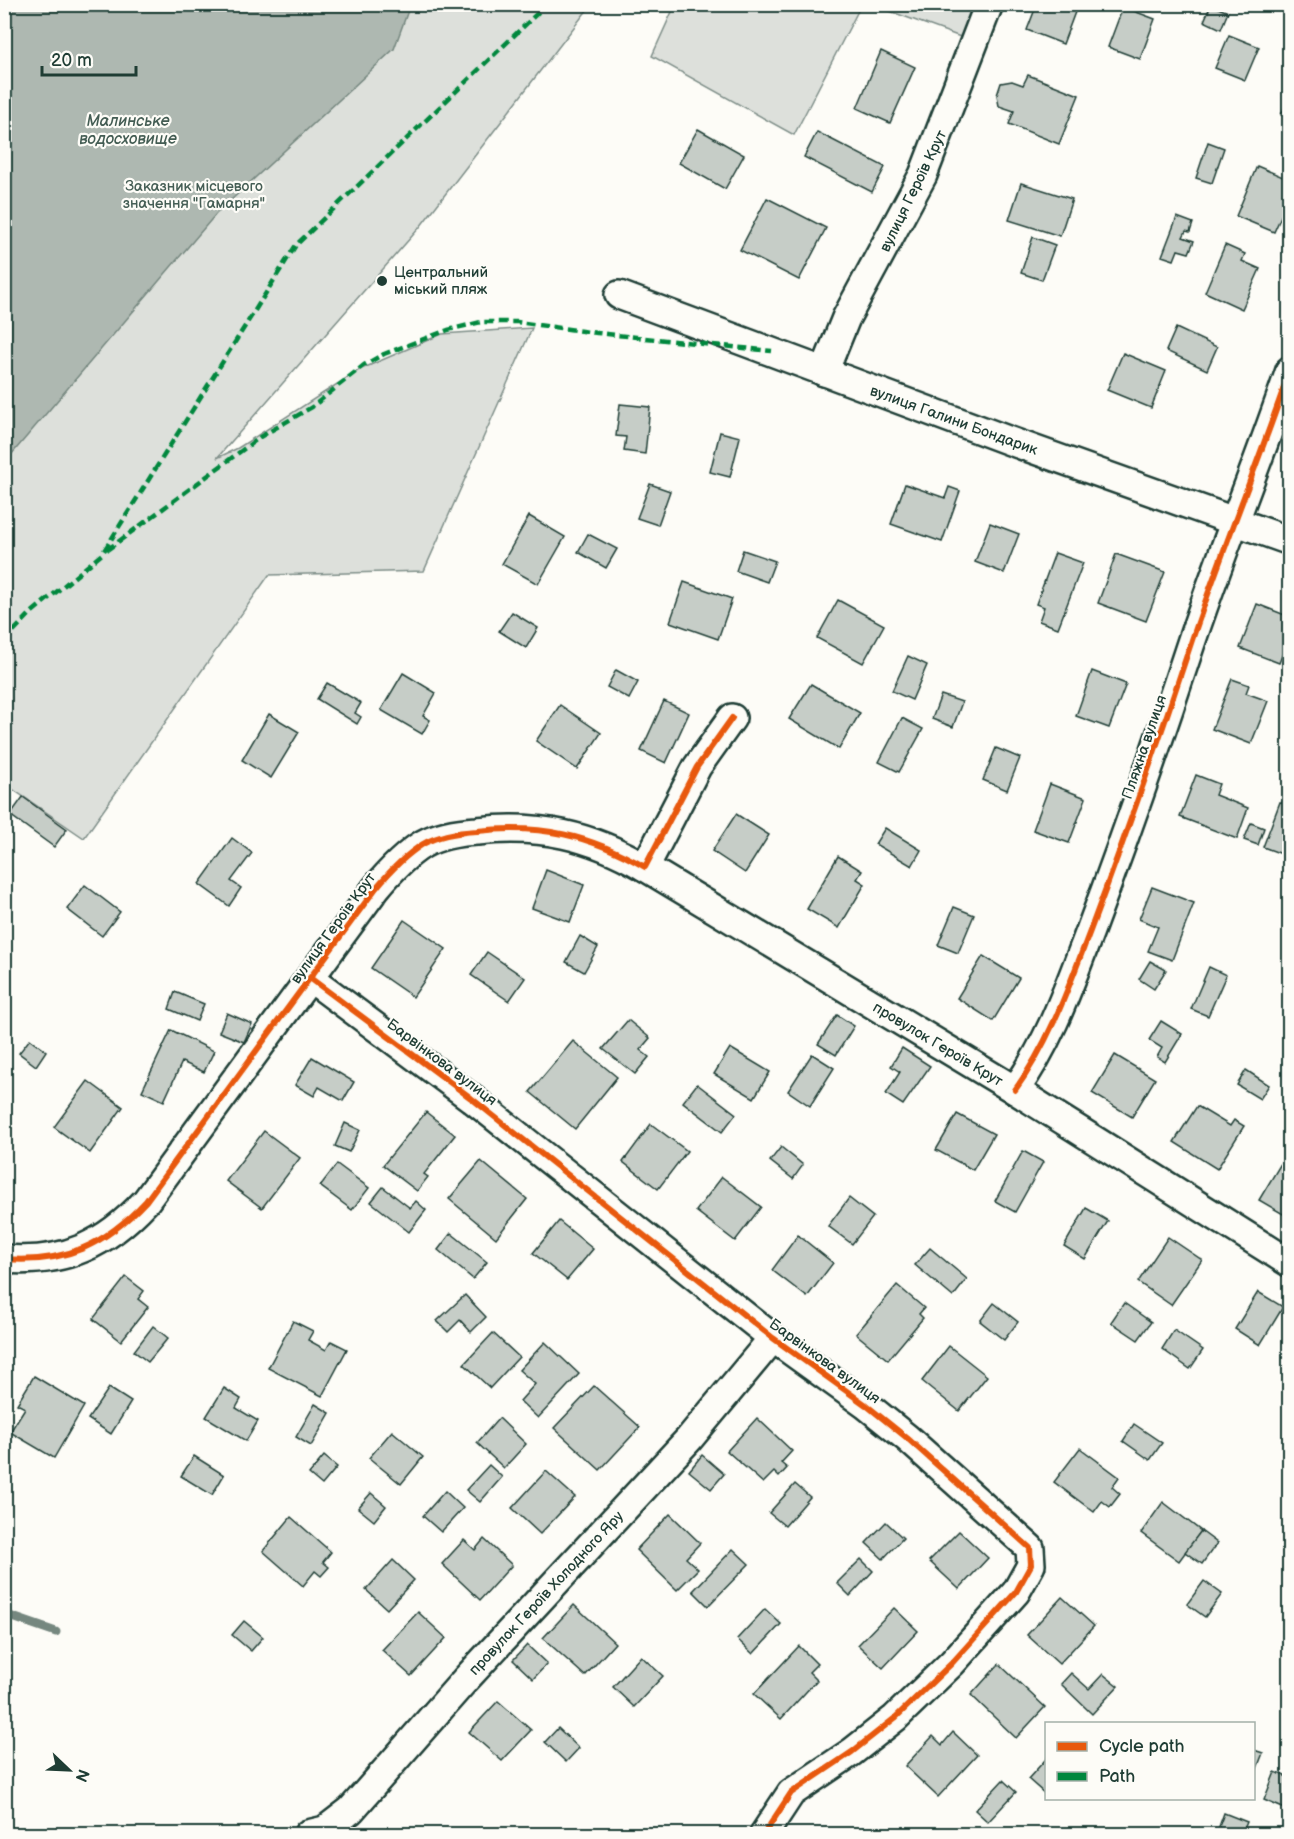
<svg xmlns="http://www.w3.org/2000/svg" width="1294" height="1839" viewBox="0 0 1294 1839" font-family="'Balsamiq Sans',sans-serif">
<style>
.green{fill:#dde0db;stroke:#7e8e88;stroke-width:1.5}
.water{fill:#aeb8b1;stroke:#75877f;stroke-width:1.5}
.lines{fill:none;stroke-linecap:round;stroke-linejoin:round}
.stream{stroke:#75877f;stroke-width:9}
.building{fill:#c6cdc7;stroke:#1f3d34;stroke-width:1.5}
.minor-casing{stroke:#1f3d34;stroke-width:32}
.minor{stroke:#fdfcf7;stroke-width:27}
.quiet{stroke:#00873e;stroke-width:4.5;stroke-dasharray:9 4.5;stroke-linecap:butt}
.cycleway-casing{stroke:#fdfcf7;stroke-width:10}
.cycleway{stroke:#e8590c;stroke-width:6}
.poi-dot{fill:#1f3d34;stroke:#fdfcf7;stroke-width:2}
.labels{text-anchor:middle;stroke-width:4.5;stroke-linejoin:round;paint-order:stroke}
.park-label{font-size:15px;fill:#455e55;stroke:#fdfcf7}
.street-label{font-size:15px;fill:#1f3d34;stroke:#fdfcf7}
.poi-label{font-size:15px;fill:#1f3d34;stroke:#fdfcf7;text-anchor:start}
.water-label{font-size:16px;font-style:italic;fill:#435c53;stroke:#fdfcf7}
</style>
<rect width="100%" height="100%" fill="#fdfcf7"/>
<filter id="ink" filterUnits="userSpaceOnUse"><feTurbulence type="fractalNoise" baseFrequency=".0167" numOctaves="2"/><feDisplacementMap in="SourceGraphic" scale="12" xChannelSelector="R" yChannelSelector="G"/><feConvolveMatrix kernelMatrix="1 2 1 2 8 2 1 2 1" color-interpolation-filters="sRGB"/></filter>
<g filter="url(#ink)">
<!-- green -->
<g class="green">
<path d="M4,5H591L420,227L217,458L238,448L359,370L442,334L532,328L424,571L269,575L84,838L5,784Z"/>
<path d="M675,5V4L861,5L794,135L652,56Z"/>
<path d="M873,5H980L966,39Z"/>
</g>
<!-- water -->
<path class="water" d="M5,4L410,5L394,49L216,214L5,462Z"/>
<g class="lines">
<!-- stream -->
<path class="stream" d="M4,1614L56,1632"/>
</g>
<!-- building -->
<g class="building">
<path d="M1037,4H1078L1063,44L1027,30Z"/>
<path d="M1211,5L1228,12L1221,29L1204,21Z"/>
<path d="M1123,7L1155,19L1140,59L1108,47Z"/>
<path d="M1229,35L1259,47L1245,80L1215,68Z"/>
<path d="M881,51L915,67L890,123L857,108Z"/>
<path d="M1028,75L1079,95L1059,144L1009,124L1014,111L999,106L997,95L1001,83L1012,81L1023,85Z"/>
<path d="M1290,96V119L1281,115Z"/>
<path d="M698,129L744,155L725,189L679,163Z"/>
<path d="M817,132L885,167L872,192L804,157Z"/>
<path d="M1208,142L1224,148L1212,183L1196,178Z"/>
<path d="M1257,166L1290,180V196L1274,232L1236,216Z"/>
<path d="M1021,183L1072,199L1060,236L1009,220Z"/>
<path d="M767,198L826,228L799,280L740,250Z"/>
<path d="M1177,217L1193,223L1190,232L1186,231L1183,237L1194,241L1189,253L1178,250L1174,260L1162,256Z"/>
<path d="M1033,237L1055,245L1042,280L1021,273Z"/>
<path d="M1225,245L1245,254L1242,261L1260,269L1242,309L1205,292Z"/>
<path d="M1176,328L1217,347L1207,370L1166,351Z"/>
<path d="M1123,353L1166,371L1151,408L1107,390Z"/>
<path d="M620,404L650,407L645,454L624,451L626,437L616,436Z"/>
<path d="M720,432L740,437L730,477L710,472Z"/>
<path d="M650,484L670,491L658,525L637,518Z"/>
<path d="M905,484L945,498L949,487L960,491L942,542L891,524Z"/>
<path d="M529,516L565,537L538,584L502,564Z"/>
<path d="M990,523L1019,534L1004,573L975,562Z"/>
<path d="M588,534L617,549L606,568L578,552Z"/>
<path d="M743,550L775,561L767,582L736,571Z"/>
<path d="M1055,553L1083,563L1058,628L1039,621L1044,607L1036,604Z"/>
<path d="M1116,554L1165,572L1146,621L1098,603Z"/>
<path d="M684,582L732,599L718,639L670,622Z"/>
<path d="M838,600L884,625L863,663L817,638Z"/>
<path d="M1257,604L1290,617V636L1279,663L1240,648Z"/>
<path d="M512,612L538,628L526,648L499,631Z"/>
<path d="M908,656L927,665L912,700L892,691Z"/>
<path d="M616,670L638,682L629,699L607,687Z"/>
<path d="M1092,671L1126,684L1109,728L1076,716Z"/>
<path d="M403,673L436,693L423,716L430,720L422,734L381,710Z"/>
<path d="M1232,679L1249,685L1246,693L1268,701L1251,744L1212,729Z"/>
<path d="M327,683L361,703L355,713L361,717L357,724L317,699Z"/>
<path d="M811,684L860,713L839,749L789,719Z"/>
<path d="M941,695L962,702L953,727L932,719Z"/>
<path d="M664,701L689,713L666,763L641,751Z"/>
<path d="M560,705L601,733L577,769L536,741Z"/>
<path d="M269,714L299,732L271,778L242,760Z"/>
<path d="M902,718L923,729L899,772L879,762Z"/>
<path d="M996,748L1020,758L1007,790L983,780Z"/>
<path d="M1196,775L1219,784L1215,795L1248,808L1237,839L1180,817Z"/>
<path d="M1050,784L1086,798L1069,843L1033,830Z"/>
<path d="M23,797L67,829L54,847L10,815Z"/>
<path d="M1280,802L1290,805V834L1282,854L1263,847Z"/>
<path d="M736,814L769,835L745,873L712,851Z"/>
<path d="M1251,823L1264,828L1258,845L1244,840Z"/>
<path d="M885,828L921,850L912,866L875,844Z"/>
<path d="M232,838L252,853L231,881L241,888L229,906L199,884Z"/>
<path d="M838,856L862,871L857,879L865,884L839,928L807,909Z"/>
<path d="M546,870L584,885L570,922L532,908Z"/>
<path d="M85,885L120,912L102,936L67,909Z"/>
<path d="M1152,887L1194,903L1172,960L1148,951L1158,927L1139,919Z"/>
<path d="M954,907L974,915L958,953L938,945Z"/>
<path d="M404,920L446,949L413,997L371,968Z"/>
<path d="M580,936L598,947L584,972L566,962Z"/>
<path d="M487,952L525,978L509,1001L471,975Z"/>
<path d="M983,956L1019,978L993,1021L957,998Z"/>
<path d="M1150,961L1166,970L1154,989L1139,979Z"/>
<path d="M1209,967L1226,975L1208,1016L1191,1009Z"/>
<path d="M175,992L204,1004L197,1021L169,1009Z"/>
<path d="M227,1013L252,1024L244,1042L219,1032Z"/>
<path d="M837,1015L854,1026L836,1055L818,1044Z"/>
<path d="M628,1020L650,1038L640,1050L649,1057L635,1074L603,1049Z"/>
<path d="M1161,1021L1182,1034L1165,1062L1157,1057L1162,1048L1149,1040Z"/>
<path d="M171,1030L214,1051L204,1072L182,1062L164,1101L142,1091Z"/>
<path d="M30,1039L46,1051L36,1066L19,1053Z"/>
<path d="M573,1041L617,1077L575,1129L530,1092Z"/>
<path d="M730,1048L770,1072L754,1098L714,1074Z"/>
<path d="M902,1048L930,1066L903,1105L886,1094L900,1072L891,1066Z"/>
<path d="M812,1054L834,1068L810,1106L788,1091Z"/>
<path d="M1115,1055L1155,1079L1132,1117L1092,1093Z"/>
<path d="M312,1057L354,1082L343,1101L319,1087L314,1096L295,1085Z"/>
<path d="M1246,1070L1269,1085L1260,1099L1237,1085Z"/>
<path d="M88,1081L123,1107L90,1153L54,1127Z"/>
<path d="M697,1084L736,1114L722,1132L683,1102Z"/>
<path d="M1197,1106L1230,1126L1234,1120L1244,1126L1217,1169L1174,1142Z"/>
<path d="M426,1112L455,1135L424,1174L428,1177L417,1191L383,1165Z"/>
<path d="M957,1114L994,1134L973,1170L936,1150Z"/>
<path d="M345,1123L360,1130L349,1152L335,1146Z"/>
<path d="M651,1124L687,1151L658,1189L623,1162Z"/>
<path d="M264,1131L300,1158L262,1208L226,1181Z"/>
<path d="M781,1147L803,1165L793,1179L770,1161Z"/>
<path d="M1023,1151L1043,1162L1015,1212L995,1201Z"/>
<path d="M1286,1155L1290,1157V1218L1259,1200Z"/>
<path d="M481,1161L527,1199L496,1238L449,1199Z"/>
<path d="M337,1164L369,1188L352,1210L320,1186Z"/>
<path d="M722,1177L761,1207L735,1241L696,1211Z"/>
<path d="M383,1187L410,1208L416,1201L426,1210L409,1232L371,1202Z"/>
<path d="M849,1198L873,1217L852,1244L828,1226Z"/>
<path d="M1086,1208L1108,1221L1085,1259L1064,1246Z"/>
<path d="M559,1221L593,1249L567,1280L533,1253Z"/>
<path d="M451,1233L487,1262L473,1279L438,1250Z"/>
<path d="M798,1235L833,1263L807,1297L772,1270Z"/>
<path d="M1168,1237L1202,1260L1171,1305L1138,1282Z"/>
<path d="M930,1248L967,1279L953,1297L915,1265Z"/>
<path d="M126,1277L144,1291L138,1299L148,1307L121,1341L93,1319Z"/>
<path d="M897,1285L924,1308L919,1314L923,1318L888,1360L856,1334Z"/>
<path d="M1258,1292L1283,1307L1260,1345L1235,1329Z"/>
<path d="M465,1295L486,1317L471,1332L460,1320L448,1332L437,1321Z"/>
<path d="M994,1303L1018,1322L1004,1340L980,1321Z"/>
<path d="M1124,1303L1151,1322L1138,1340L1111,1322Z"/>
<path d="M293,1321L313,1331L308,1340L326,1350L331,1341L347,1349L322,1396L268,1368Z"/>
<path d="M153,1326L168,1338L148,1362L134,1351Z"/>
<path d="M1174,1330L1203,1350L1190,1369L1162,1349Z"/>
<path d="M493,1333L519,1357L490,1388L464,1364Z"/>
<path d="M545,1342L579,1374L538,1418L520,1401L535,1384L519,1370Z"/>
<path d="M949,1346L987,1376L959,1411L922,1381Z"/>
<path d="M34,1376L84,1406L54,1458L10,1432L25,1408L17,1404Z"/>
<path d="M594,1386L640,1427L600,1470L554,1428Z"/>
<path d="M109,1388L131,1402L111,1434L88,1419Z"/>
<path d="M224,1388L241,1399L236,1408L258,1421L246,1441L206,1417Z"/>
<path d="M315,1404L330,1413L311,1446L296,1437Z"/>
<path d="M499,1418L526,1444L504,1468L477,1443Z"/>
<path d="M757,1418L792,1451L781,1463L787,1468L779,1477L774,1472L763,1483L727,1451Z"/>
<path d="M1134,1424L1162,1443L1150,1460L1123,1441Z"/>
<path d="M392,1431L423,1457L401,1484L369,1458Z"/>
<path d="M1080,1448L1119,1477L1112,1487L1120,1494L1110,1507L1102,1501L1094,1512L1054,1482Z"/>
<path d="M702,1455L724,1474L711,1489L689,1471Z"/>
<path d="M194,1456L224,1475L212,1495L181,1476Z"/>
<path d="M324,1456L337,1467L322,1485L309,1474Z"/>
<path d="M489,1465L502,1477L480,1502L466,1490Z"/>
<path d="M546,1471L575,1497L540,1534L512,1508Z"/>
<path d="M795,1484L810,1497L785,1526L769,1513Z"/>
<path d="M445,1491L463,1508L441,1532L423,1516Z"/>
<path d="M371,1493L386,1506L374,1521L358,1508Z"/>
<path d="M1163,1502L1201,1531L1179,1561L1141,1533Z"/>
<path d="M670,1514L700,1543L686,1558L698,1569L677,1590L636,1550Z"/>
<path d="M291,1517L331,1552L323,1562L329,1567L321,1576L315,1571L303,1586L263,1551Z"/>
<path d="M886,1522L903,1538L883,1559L866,1543Z"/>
<path d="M959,1531L988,1558L959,1589L929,1561Z"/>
<path d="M1201,1531L1217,1543L1202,1564L1185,1552Z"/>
<path d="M484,1539L512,1565L480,1600L442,1564L464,1540L475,1550Z"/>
<path d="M733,1549L749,1564L708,1606L693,1591Z"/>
<path d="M861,1559L873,1571L850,1596L837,1583Z"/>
<path d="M393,1560L414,1580L387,1609L366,1590Z"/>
<path d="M1204,1581L1222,1594L1205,1617L1187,1604Z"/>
<path d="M1062,1597L1094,1626L1059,1664L1027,1635Z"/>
<path d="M574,1605L615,1643L585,1676L543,1638Z"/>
<path d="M894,1608L918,1631L883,1668L858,1645Z"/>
<path d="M765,1609L781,1624L753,1654L737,1639Z"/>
<path d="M418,1612L446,1638L411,1676L382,1650Z"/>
<path d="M244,1621L263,1637L251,1651L232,1635Z"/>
<path d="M527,1645L547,1664L533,1679L513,1660Z"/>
<path d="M799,1646L817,1664L809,1672L817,1680L781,1719L754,1694Z"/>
<path d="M641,1656L663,1676L634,1707L613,1687Z"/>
<path d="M999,1664L1045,1707L1016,1738L971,1695Z"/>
<path d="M1071,1673L1089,1689L1103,1674L1118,1686L1092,1714L1061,1684Z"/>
<path d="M498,1701L531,1730L502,1761L469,1732Z"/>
<path d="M558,1728L579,1748L566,1762L545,1742Z"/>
<path d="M953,1732L977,1755L938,1797L905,1766L933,1736L942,1745Z"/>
<path d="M1254,1750L1263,1753L1254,1776Z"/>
<path d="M1046,1759V1790L1044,1793L1028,1779Z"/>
<path d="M1275,1772L1290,1778V1811L1264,1800Z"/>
<path d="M1003,1780L1016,1792L988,1822L975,1810Z"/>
<path d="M1224,1813L1247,1822L1242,1834L1217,1832Z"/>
</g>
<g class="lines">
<!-- minor casing -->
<g class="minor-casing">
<g id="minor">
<path d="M619,295L1010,441L1290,541"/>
<path d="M824,372L846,318L923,175L989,4"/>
<path d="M645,867L1015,1090L1290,1263"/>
<path d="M310,978L471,1098L773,1338L866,1405L907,1438L1030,1548L1031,1565L1016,1592L952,1663L895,1718L852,1752L791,1793L764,1834"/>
<path d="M1015,1090C1050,1042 1069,986 1090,931C1125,838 1157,746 1188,652C1219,557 1258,465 1290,370"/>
<path d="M4,1259C65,1264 105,1245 146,1201L376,888C390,871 404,856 423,844C439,835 459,832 477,831C540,824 590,835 645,867L697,767L732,718"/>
<path d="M308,1834L325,1830L351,1810L465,1680L689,1439L773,1338"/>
</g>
</g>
<!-- minor -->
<use href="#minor" class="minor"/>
<!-- quiet -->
<g class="quiet">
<path d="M107,550L260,437L312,407L364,365L384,354L448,330L481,322H517L597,333L772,351"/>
<path d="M4,641L31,613L102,554L296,245L547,4"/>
</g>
<!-- cycleway casing -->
<g class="cycleway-casing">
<g id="cycleway">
<path d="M310,978L471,1098L773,1338L866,1405L907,1438L1030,1548L1031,1565L1016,1592L952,1663L895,1718L852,1752L791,1793L764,1834"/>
<path d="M1015,1090C1050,1042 1069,986 1090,931C1125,838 1157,746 1188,652C1219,557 1258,465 1290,370"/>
<path d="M4,1259C65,1264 105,1245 146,1201L376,888C390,871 404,856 423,844C439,835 459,832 477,831C540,824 590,835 645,867L697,767L732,718"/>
</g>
</g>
<!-- cycleway -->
<use href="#cycleway" class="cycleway"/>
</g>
</g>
<!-- markers -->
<circle class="poi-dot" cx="382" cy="281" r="6"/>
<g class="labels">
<!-- park labels -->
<g class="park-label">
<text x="194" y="191">Заказник місцевого<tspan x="194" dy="17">значення "Гамарня"</tspan></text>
</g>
<!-- street labels -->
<g class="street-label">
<text transform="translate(913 191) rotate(-64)" y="5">вулиця Героїв Крут</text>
<text transform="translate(954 420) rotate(20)" y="5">вулиця Галини Бондарик</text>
<text transform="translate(1144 747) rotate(-71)" y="5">Пляжна вулиця</text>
<text transform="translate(333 928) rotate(-54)" y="5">вулиця Героїв Крут</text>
<text transform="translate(938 1044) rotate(31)" y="5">провулок Героїв Крут</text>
<text transform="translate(442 1062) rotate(37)" y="5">Барвінкова вулиця</text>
<text transform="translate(825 1361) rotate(36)" y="5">Барвінкова вулиця</text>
<text transform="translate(546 1593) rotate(-47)" y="5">провулок Героїв Холодного Яру</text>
</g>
<!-- poi labels -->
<g class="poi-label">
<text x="394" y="277">Центральний<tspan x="394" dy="17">міський пляж</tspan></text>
</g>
<!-- water labels -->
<g class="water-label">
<text x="128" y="126">Малинське<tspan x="128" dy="18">водосховище</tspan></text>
</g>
</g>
<!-- margin -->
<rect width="1294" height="1839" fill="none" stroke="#fdfcf7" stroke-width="24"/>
<rect x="12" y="12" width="1270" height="1815" fill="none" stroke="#1f3d34" stroke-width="2" filter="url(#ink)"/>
<!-- legend -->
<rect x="1045" y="1722" width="210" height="78" fill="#fdfcf7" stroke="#a4b0a9" stroke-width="1.5"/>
<rect x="1057" y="1742" width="30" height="9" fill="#e8590c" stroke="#a4b0a9" stroke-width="1.5"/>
<text x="1099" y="1752" font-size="18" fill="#1f3d34">Cycle path</text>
<rect x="1057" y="1772" width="30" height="9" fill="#00873e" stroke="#a4b0a9" stroke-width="1.5"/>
<text x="1099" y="1782" font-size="18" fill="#1f3d34">Path</text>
<!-- north arrow -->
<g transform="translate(69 1770) rotate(113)" stroke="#fdfcf7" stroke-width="4.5" paint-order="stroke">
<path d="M0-4.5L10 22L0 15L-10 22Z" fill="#1f3d34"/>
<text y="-9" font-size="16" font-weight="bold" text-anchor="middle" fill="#1f3d34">N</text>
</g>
<!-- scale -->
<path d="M42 66v9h94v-9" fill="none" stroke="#1f3d34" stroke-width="3"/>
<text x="51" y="66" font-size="18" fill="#1f3d34" stroke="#fdfcf7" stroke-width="4.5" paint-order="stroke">20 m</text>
</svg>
